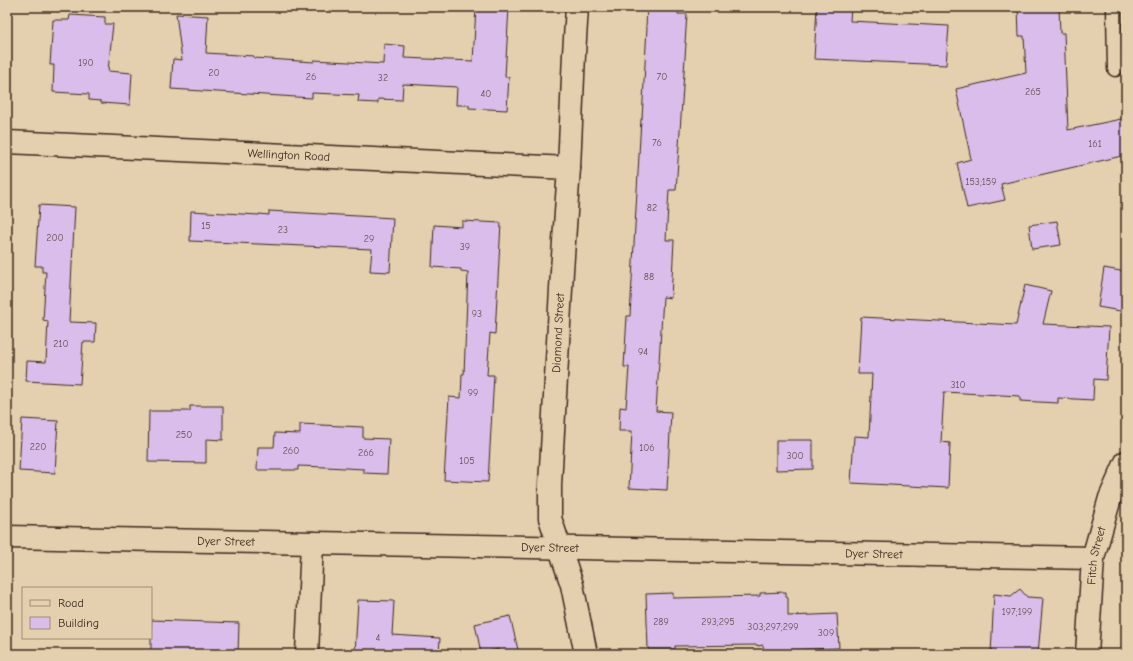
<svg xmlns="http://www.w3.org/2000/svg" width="1133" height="661" viewBox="0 0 1133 661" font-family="'Comic Neue',sans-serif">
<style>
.building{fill:#dabdeb;stroke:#3b2a1e}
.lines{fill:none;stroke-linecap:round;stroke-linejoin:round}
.service-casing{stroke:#3b2a1e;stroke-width:17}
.minor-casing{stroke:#3b2a1e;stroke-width:25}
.secondary-casing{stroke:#3b2a1e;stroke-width:25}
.service{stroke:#e4cfae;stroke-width:14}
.minor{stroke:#e4cfae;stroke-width:22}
.secondary{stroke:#e4cfae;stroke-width:22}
.labels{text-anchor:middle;stroke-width:4;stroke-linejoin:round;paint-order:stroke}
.number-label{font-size:10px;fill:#634f51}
.street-label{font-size:12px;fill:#3b2a1e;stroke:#e4cfae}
</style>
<rect width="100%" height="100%" fill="#e4cfae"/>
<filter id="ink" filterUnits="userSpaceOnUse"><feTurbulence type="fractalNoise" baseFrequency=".025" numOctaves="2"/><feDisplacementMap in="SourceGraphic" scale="8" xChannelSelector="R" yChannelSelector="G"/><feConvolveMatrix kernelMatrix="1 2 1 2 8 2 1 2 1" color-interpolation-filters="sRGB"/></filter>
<g filter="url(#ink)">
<!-- building -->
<g class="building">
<path d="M476,7H509L505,77H509L507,110L469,108V105H456L457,87L403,84L402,100L378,99V103L358,102L359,95L312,93V98L171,89L173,59L182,60L176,14L208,16L206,53L254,56V58L314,62V60L383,64L384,44L405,46L404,58L473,61Z"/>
<path d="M647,7H678V14H687L685,43H686L676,190H669L666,240H674L671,298L663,297L656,411L671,412L667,490L629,488L632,431H619L620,407L626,408L629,367H624L627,316H630L641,119H642L647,27H646Z"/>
<path d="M817,7H851L850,21L949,26L946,65L814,59Z"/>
<path d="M1018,7H1059L1060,33H1064L1068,130L1126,118V155L1001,184L1005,200L967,208L957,163L971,159L956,89L1026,73L1024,36H1019Z"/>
<path d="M70,15L105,17V24H113L108,71L132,73L130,105L101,103V101L89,100V94L53,92L54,65H50L53,20H69Z"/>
<path d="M39,205L75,207L69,322L96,323L95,342H83L80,384L26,381L27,361L46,362L48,321L43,320L46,272H42V266H35Z"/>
<path d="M191,211L259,215V214L269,215V211L393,218L390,272L370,271L372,249L190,241Z"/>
<path d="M462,221L501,223L495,334L490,333L487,375H494L488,482L444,480L449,397L461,398L462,374H464L468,272L461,271V269L432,267L434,225L462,227Z"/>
<path d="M1057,221L1061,245L1032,249L1029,225Z"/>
<path d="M1104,268L1126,272V312L1098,307Z"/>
<path d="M1025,285L1051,291L1043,324L1109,327L1106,380L1094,379L1093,400L1058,398V403L1020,401V396L944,392L941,442L950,443L948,488L851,483L854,436L869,437L872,374H858L861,317L1016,325Z"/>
<path d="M190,406H223V440L206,439V463L148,462L149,411H190Z"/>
<path d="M22,419L58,421L55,473L19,471Z"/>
<path d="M300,424L363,427V438L389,439L387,474L364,473V469L326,467L298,466V470H257L258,447H274L275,433L300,434Z"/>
<path d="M776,440H813V469L776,470Z"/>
<path d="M1020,589L1027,597L1043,598L1038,654H991L994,594L1011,596Z"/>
<path d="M786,592V597L788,598V616L837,614L839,648L789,650V654H764L763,645L758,646V645L675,646V649H648L646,594L673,593V598L760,596V593Z"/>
<path d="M358,600L394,601L392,635L440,638L439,654H355Z"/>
<path d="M510,616L519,654H499L498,649L481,653L475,624Z"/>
<path d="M151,620L239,623L238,654H199V652L151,653Z"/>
</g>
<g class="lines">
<!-- service casing -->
<g class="service-casing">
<path id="service" d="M1114,7L1115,69"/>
</g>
<!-- minor casing -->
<g class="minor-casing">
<g id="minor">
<path d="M577,7L574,54L569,168L562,271L550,485V518L572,585L586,654"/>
<path id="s1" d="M7,142L569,168"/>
<path id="s2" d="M7,537L1093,558"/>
<path d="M307,654L312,543"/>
</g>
</g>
<!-- secondary casing -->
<g class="secondary-casing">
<g id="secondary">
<path id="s3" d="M1087,654L1093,558L1110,498L1126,462"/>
</g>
</g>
<!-- service -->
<use href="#service" class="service"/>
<!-- minor -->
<use href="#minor" class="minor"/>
<!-- secondary -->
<use href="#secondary" class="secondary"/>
</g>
</g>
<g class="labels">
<!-- number labels -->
<g class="number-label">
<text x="86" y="66">190</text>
<text x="214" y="76">20</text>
<text x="311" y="80">26</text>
<text x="662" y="80">70</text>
<text x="383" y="81">32</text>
<text x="1033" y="95">265</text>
<text x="486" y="97">40</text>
<text x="657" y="146">76</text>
<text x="1095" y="147">161</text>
<text x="981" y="185">153;159</text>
<text x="652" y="211">82</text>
<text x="206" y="229">15</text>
<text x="283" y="233">23</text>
<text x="55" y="241">200</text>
<text x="369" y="242">29</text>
<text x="465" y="250">39</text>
<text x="649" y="280">88</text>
<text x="477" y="317">93</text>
<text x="61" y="347">210</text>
<text x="643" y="355">94</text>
<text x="958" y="388">310</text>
<text x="473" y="396">99</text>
<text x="184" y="438">250</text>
<text x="38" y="450">220</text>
<text x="647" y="451">106</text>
<text x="291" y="454">260</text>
<text x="366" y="456">266</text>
<text x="795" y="459">300</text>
<text x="467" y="464">105</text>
<text x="1017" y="615">197;199</text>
<text x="661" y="625">289</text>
<text x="718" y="625">293;295</text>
<text x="773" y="630">303;297;299</text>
<text x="826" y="636">309</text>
<text x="378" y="641">4</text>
</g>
<!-- street labels -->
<g class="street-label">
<text dy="4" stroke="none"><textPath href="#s1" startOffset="282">Wellington Road</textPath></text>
<text transform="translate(558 333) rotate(-87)" y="4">Diamond Street</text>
<text dy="4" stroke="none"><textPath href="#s2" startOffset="219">Dyer Street</textPath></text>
<text dy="4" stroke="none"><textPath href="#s2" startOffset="543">Dyer Street</textPath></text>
<text dy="4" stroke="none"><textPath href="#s2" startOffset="867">Dyer Street</textPath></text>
<text dy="4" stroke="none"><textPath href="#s3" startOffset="99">Fitch Street</textPath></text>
</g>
</g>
<!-- margin -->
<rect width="1133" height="661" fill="none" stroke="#e4cfae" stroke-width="24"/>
<rect x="12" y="12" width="1109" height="637" fill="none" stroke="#3b2a1e" stroke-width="1.5" filter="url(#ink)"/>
<!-- legend -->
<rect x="22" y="587" width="130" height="52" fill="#e4cfae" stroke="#a08d74"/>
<rect x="30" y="600" width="20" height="6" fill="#e4cfae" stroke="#a08d74"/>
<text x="58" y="607" font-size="12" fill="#3b2a1e">Road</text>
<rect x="30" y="617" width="20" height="12" fill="#dabdeb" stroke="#a08d74"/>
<text x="58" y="627" font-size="12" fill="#3b2a1e">Building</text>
</svg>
